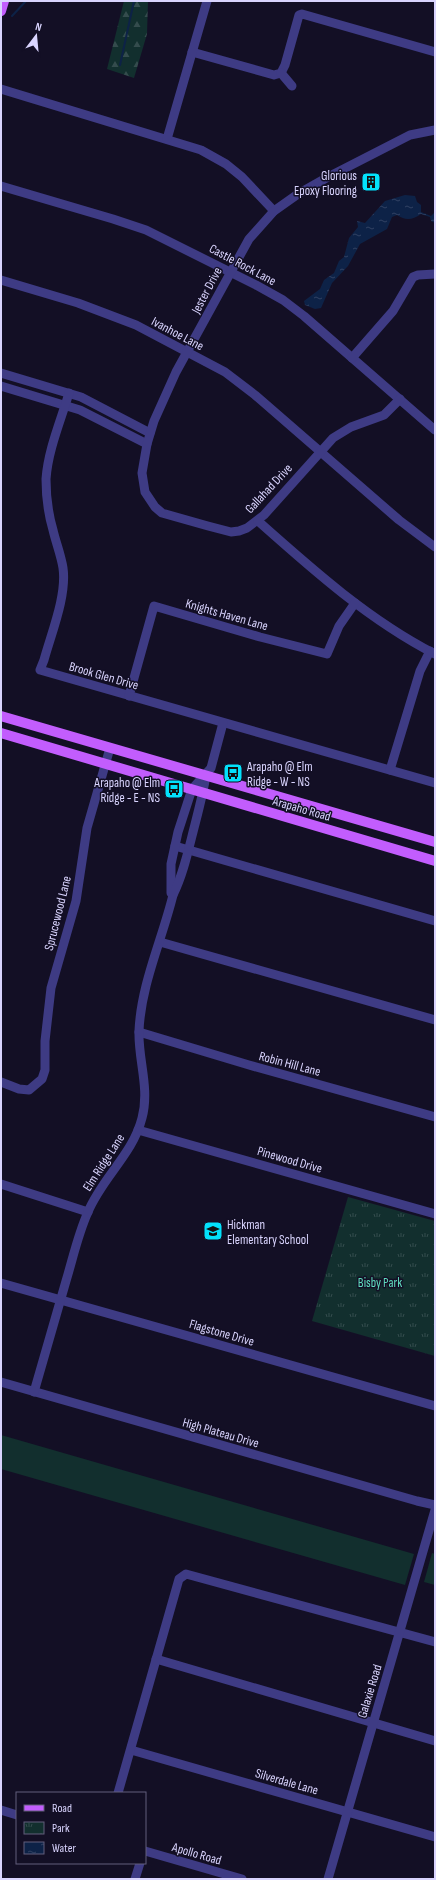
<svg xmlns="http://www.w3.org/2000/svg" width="436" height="1880" viewBox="0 0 436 1880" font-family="'Sofia Sans Condensed',sans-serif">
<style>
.grass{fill:#122f2e}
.forest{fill:url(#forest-firs)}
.park{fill:url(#park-tufts)}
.water{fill:url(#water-ripples)}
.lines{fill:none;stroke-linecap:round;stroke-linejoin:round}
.stream{stroke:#0d2247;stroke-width:2}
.minor{stroke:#3e3b84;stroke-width:9}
.major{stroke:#c25dfd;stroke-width:10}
.labels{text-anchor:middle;stroke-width:3;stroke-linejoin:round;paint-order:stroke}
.poi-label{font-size:13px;fill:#d9d4fe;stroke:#130f25;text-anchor:end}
.street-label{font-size:13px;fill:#d9d4fe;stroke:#130f25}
.park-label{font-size:13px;fill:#60dec0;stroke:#130f25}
</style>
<defs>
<pattern id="forest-firs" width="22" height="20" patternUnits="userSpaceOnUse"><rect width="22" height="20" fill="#122f2e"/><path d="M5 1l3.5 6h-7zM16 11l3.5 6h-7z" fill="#344c4d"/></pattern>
<pattern id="park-tufts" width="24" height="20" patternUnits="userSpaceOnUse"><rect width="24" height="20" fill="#122f2e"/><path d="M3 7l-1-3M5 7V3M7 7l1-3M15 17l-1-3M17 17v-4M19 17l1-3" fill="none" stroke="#344c4d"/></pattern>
<pattern id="water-ripples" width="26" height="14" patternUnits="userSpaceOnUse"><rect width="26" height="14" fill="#0d2247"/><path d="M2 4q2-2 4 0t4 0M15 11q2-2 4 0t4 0" fill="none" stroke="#304163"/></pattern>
</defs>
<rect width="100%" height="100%" fill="#130f25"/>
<!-- grass -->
<g class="grass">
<path d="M1,1435L414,1554L405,1585L1,1469Z"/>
<path d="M432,1553L435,1554V1585L424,1582Z"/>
</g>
<!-- forest -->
<path class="forest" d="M124,1H148L147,34L134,78L107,69Z"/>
<!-- park -->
<path class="park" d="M348,1197L435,1221V1356L312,1321Z"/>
<!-- water -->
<path class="water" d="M405,195L415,196L417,202L421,205V212L431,216L435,212V223L431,221L430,217L421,214C412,220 406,221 397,215L392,217L387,229L360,244L348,266L332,283L321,308L315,309L305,305L304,301L320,289L324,280L334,273L339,261L344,257L349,238L358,227L357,221L365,223L385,201Z"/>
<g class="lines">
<!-- stream -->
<g class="stream">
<path d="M12,16L26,1"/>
<path d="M120,65L134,1"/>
</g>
<!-- minor -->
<g class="minor">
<path d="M192,52L274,75L281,73L285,65L299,15L302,14L435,52"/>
<path d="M281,73L292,86"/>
<path d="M1,89L201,150L226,164L242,177L274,211"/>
<path d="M167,139L207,1"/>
<path d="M1,186L113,219L146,230L256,285L283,300L304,316L435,430"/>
<path d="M1,280L78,303L136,325L225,372L255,395L399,520L435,547"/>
<path d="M352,358L393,311L413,277L418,275L435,274"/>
<path d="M1,373L81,397L150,433"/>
<path d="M1,386L80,410L147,444"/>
<path d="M69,393C61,420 48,450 46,479C46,496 48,513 53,530C56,543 61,555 63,568C67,596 51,634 44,660L40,670L435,783"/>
<path d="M400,399L384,415L351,427L333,438L264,515L247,528L239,531L231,532L208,526L162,513L155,507L145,492L142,473L147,444L154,421L176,372L249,239L274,211L298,194L328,177L410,135L435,130"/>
<path d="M258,521C313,570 369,620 435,654"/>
<path d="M129,696L154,606L260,637L327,654L339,626L355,603"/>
<path d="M390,770L420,671L430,651"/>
<path d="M175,846L435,921"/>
<path d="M173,895L171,893V864L178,832L192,789L211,768L223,723"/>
<path d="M160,942L435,1020"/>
<path d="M139,1032L249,1065L435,1117"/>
<path d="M1,1082L19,1089L29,1090L42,1079L45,1070V1041L51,988L76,901L87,828L110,748"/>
<path d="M138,1130L435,1214"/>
<path d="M1,1184L88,1212"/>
<path d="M1,1283L435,1406"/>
<path d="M1,1382L417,1501L435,1505"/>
<path d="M34,1392C45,1355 55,1318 66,1281C73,1258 78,1234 88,1212C102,1178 133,1154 142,1118C150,1088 138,1060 139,1031C141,984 162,940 173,895C182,877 187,856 192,836C197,816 203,795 206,775"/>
<path d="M156,1659L435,1741"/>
<path d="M131,1750L435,1837"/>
<path d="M118,1793L179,1579L186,1574L435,1642"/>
<path d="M1,1810L17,1815"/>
<path d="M145,1851L242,1879"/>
<path d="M135,1879L140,1863"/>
<path d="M328,1879L435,1510"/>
</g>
<!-- major -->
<g class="major">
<path d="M1,11L4,1"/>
<path d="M1,716L435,842"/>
<path d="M1,733L435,861"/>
</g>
</g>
<!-- icons -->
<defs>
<g id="building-square" transform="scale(1)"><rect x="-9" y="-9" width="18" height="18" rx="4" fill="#03e1fb" stroke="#130f25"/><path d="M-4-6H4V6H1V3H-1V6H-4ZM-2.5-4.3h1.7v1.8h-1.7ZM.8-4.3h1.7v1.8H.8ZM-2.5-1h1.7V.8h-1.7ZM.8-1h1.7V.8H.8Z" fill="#111"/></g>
<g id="bus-square" transform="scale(1)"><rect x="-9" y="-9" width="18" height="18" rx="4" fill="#03e1fb" stroke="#130f25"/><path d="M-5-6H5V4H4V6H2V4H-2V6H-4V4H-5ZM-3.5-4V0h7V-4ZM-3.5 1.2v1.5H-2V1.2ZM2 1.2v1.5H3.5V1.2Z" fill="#111"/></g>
<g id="school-square" transform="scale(1)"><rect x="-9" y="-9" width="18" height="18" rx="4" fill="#03e1fb" stroke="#130f25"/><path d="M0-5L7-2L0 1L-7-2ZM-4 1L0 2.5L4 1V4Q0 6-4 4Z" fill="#111"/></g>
</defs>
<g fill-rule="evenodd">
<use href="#building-square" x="371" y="182"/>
<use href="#bus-square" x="233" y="773"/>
<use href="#bus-square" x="174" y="789"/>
<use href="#school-square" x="213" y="1231"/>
</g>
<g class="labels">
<!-- poi labels -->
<g class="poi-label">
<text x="357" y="180">Glorious<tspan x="357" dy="15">Epoxy Flooring</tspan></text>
<text x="247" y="771" text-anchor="start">Arapaho @ Elm<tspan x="247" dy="15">Ridge - W - NS</tspan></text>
<text x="160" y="787">Arapaho @ Elm<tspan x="160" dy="15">Ridge - E - NS</tspan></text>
<text x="227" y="1229" text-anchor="start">Hickman<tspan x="227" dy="15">Elementary School</tspan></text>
</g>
<!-- street labels -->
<g class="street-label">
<text transform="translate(243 264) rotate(28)" y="5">Castle Rock Lane</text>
<text transform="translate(206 290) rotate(-62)" y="5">Jester Drive</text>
<text transform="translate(178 333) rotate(28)" y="5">Ivanhoe Lane</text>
<text transform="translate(268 488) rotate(-47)" y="5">Gallahad Drive</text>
<text transform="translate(227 614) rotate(16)" y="5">Knights Haven Lane</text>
<text transform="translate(104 675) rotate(16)" y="5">Brook Glen Drive</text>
<text transform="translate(302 808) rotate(16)" y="5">Arapaho Road</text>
<text transform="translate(57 913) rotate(-76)" y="5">Sprucewood Lane</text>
<text transform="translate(290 1063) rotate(15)" y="5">Robin Hill Lane</text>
<text transform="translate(290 1159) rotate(16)" y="5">Pinewood Drive</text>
<text transform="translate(103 1162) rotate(-57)" y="5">Elm Ridge Lane</text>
<text transform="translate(222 1332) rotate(16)" y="5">Flagstone Drive</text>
<text transform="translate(221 1432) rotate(16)" y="5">High Plateau Drive</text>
<text transform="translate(369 1691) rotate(-73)" y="5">Galaxie Road</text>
<text transform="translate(287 1781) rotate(16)" y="5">Silverdale Lane</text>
<text transform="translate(197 1853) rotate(16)" y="5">Apollo Road</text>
</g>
<!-- park labels -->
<g class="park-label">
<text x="380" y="1287">Bisby Park</text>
</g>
</g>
<!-- border -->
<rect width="436" height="1880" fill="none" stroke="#d9d4fe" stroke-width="4"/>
<!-- legend -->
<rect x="16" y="1792" width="130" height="72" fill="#130f25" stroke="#625e7c"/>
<rect x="24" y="1805" width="20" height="6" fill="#c25dfd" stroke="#625e7c"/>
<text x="52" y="1812" font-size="12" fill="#d9d4fe">Road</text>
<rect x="24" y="1822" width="20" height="12" fill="url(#park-tufts)" stroke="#625e7c"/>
<text x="52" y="1832" font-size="12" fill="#d9d4fe">Park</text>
<rect x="24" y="1842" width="20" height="12" fill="url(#water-ripples)" stroke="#625e7c"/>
<text x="52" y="1852" font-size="12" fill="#d9d4fe">Water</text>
<!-- north arrow -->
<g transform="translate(36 36) rotate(16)" stroke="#130f25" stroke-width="3" paint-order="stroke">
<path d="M0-3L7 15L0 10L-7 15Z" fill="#d9d4fe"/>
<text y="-6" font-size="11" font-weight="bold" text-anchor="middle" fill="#d9d4fe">N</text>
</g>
</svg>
